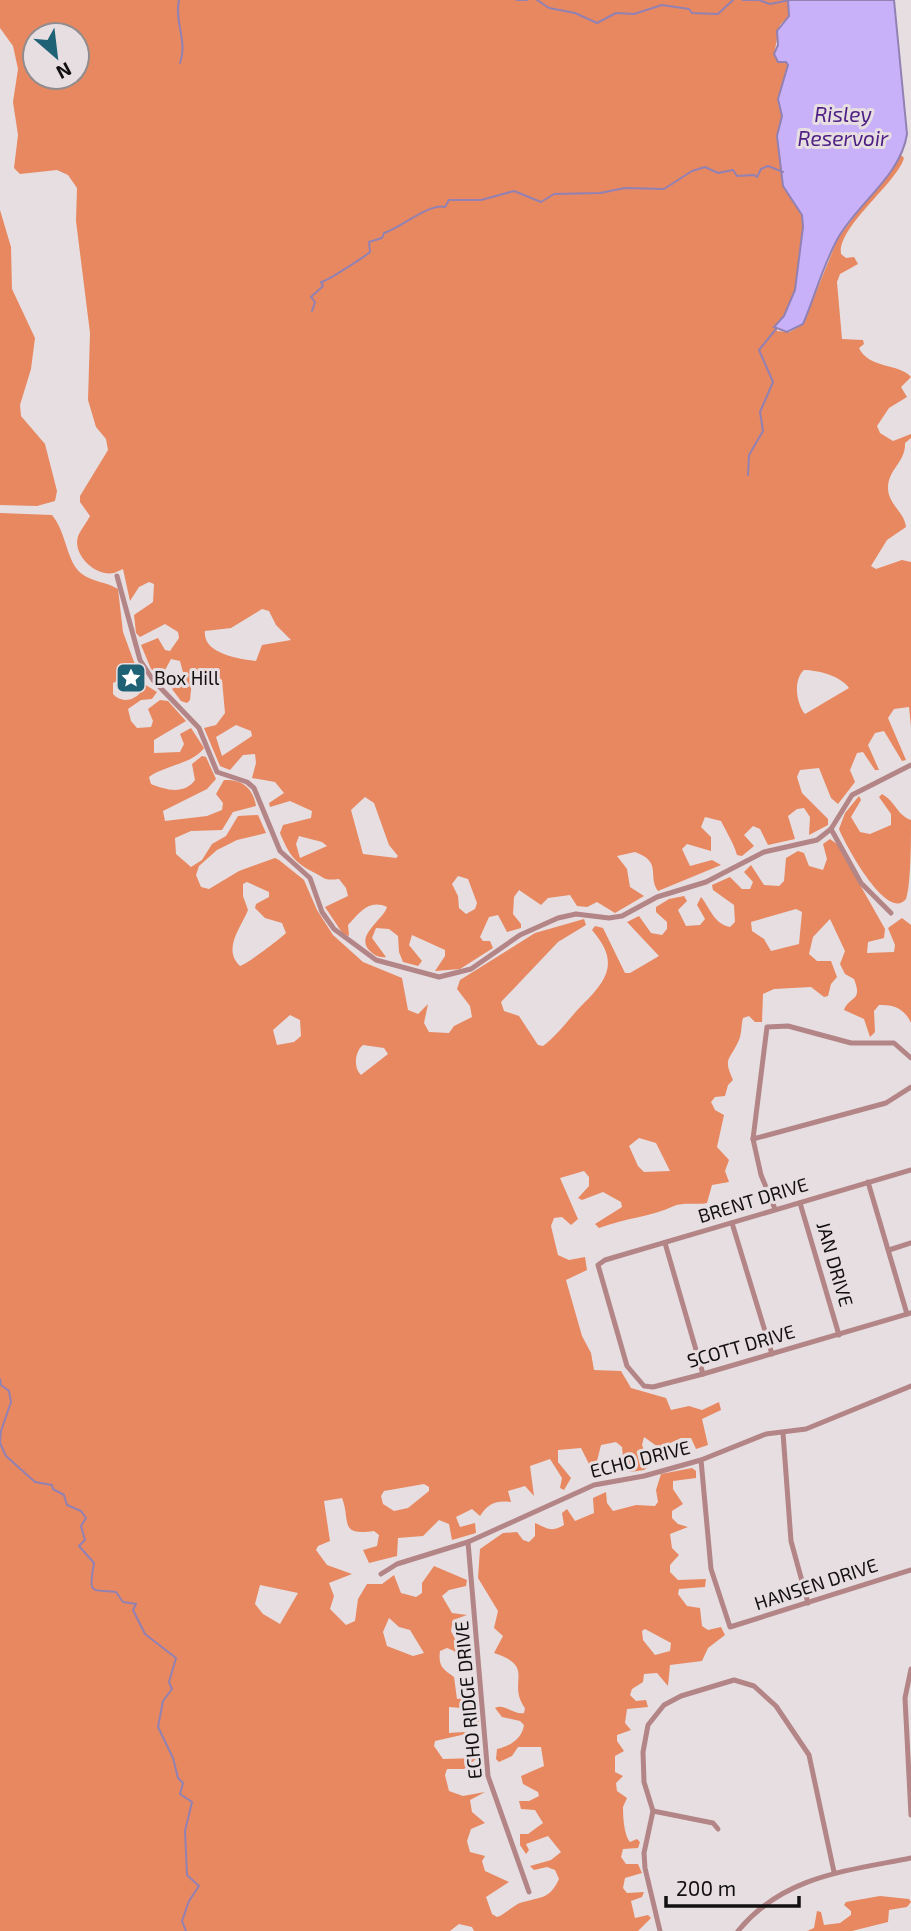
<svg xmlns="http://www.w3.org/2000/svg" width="911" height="1931" viewBox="0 0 911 1931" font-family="'Exo 2',sans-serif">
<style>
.forest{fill:#e78860;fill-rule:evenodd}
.water{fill:#c9b1f9;stroke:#9281b3;stroke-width:2}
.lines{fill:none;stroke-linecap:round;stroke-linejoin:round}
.stream{stroke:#9281b3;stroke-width:2}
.minor{stroke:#b38586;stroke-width:5}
.labels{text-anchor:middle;stroke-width:6;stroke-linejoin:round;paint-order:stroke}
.poi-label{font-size:19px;fill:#131011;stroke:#e7dee1;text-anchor:start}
.street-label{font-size:19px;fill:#131011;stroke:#e7dee1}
.water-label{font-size:21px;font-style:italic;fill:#4d1e83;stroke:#e7dee1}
</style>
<rect width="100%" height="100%" fill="#e7dee1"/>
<!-- forest -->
<g class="forest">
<path d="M0,0H788V17L780,25L774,54L778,62L786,61L788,65L778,99L782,116L777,136L783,186L802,215L803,227L795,290L784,316L776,324L777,331L790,332L803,324L838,238L901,155L904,158C897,183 837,227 841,254L846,258L854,257L858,264L840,274L837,282L842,339L863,340L864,344L859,348C869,369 899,363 911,377L901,387L907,397L889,408L877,426L880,433L893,441L911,434V438L905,443C906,462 888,469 888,488C888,504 905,513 906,527L887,540L871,566L876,569L902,560L911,562V727L909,707L894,709L888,718L906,760L902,761L884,731L875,733L868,745L879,770H875L863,752L857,753L850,770L855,782L838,804L831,798L819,768L800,770L797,777L802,793L828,819V825L809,835L810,817L804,808L797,809L788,816L795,839L768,845L760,829L753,826L744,835L754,846L742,856L737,855C734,844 727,833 721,821L705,817L701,827L711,837V851L687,844L682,849L690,866L712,860L721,865L658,891C647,876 663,862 635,852L617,856L627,869L630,887L644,896L615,913L597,902L587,907L577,906L570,895L548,898L541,905L519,890L514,897L513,914L521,924V928L507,932L498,915L489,917L480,937L483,941H490L493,948L460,969L435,971L445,956V950L412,935L409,945L422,961L418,966L403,962L399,952L398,936L389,929L376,928L372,938L386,957C380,958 375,956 370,951C354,936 384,919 387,907C369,899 360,912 348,925L349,936L343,934L325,907L348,896L346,888L339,879C322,881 326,878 313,872C293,862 288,852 280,833L283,825L311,818L312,811L290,801L270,807L269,803L284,793L275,782L252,778L256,763L255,754L243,755L230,770L220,766L204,728L216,725L225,713L222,680L214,674L192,680L190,700L187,703L181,701L172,689L185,680L180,661L171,659L164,672L159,674L151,669L141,645L158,638L165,650L170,651L179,638L178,632L165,624L140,637L136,633L134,615L153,602L154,584L149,582L139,587L130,601L123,569C120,570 117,572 114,573C95,577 70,553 79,534C82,528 87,522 90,516L80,502V496L108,450L106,439L96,427L88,400L90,333L76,221L77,188L68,175L57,170L20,174L14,168L18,135L13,102L18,69L13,46L0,28ZM35,35H77V77H35ZM262,609L269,611L276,625L291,640L262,645L256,661C238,659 202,653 205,631L231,628ZM804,670C818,670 841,676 849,688L805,714C796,703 793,680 804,670ZM236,725L251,731L252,736L222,756L216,737ZM365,797L374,803L389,845L398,856L396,858L363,854L351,810ZM299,836L322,842L327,846L300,858L296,844ZM458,876L468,879L477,903L475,909L466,914L459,908L458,896L452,884Z"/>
<path d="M0,210L11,247L12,289L35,338L31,369L20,405L21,416L45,444L57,491L55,501L37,506L0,505Z"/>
<path d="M0,513L52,515C67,533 66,562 82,574C93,582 107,582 118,589L123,632L137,670L113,683V694C121,703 133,701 140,693L141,682L157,692L152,699L141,700L128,709L131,721L137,728L151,727L153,721L148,709L160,700L168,701L186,721L154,740V753L180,752L184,744L180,734L191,728L204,748C193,764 165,765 149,777L151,784C166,790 184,795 195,780L192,764L202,756L206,757L216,779L207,789L163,811L165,821L207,816L222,810L223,803L216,794L224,780C242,779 253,788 256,806L233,812L222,830L191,831L175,838L176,854L191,867L202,860L212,844L226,836L238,816L258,815L266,833L237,840L217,850L199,866L196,875L201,887L209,889L239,871L275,858L279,860L304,880L317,910L333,935L363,962L402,978L408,1010L418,1014L428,1004L424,1023L429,1032L449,1033L454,1026L472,1017L470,1006L457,989L460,980L535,933L584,919L586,925L558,942L501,1002L504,1011L519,1016L538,1045L543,1046C559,1034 570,1017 584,1003C610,977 618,960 592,930L595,926L603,928L625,973H630L659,956L627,922L639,916L651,933L662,935L667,929V922L656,912V907L669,899L684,896L687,901L678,910L686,926L700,925L705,919L697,905L701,897C710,908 714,924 730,927L735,922L734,905L713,890L712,885L730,877L742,889H750L753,882L744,872L751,865L764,885L779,886L784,881L786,858L798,851L804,853L809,866L823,870L827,859L823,844L830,839L837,844L885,929L884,938L868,942L867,953L894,952L895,945L888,928L902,918L911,925V1023C905,1009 894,1004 879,1005L874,1011L875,1032L870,1037L864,1019L844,1010C850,995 863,1002 854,979L845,974L840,964L845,951L830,919L813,937L809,954L817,961H831L837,977L831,984L828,996L824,997L811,987L774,989L763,994L762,1022H755L749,1016L743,1018C741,1025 742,1033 739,1040C729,1062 723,1057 733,1080L728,1085L725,1096L715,1097L711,1102L715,1110L724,1115L717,1147L729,1160L725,1171L729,1182L712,1185L707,1203C697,1205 682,1202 674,1206C650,1217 625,1218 599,1228L595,1224L622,1207L621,1202L603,1192L582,1200L578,1198L589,1186V1177L584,1171L560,1178L578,1219L571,1225L562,1217L554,1218L551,1226L558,1255L569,1260L585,1257L587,1270L566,1280L582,1336L591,1353L594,1370L621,1371L631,1388L666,1398L671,1410L689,1406L702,1410L719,1402L721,1410L702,1419L708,1445L696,1449L691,1438H681L666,1445L671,1456L665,1459L661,1449L644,1437L642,1445L650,1465L644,1470L630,1472L624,1466L622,1447L616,1442L601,1445L596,1465L589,1464L581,1448L558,1450V1462L571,1478L564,1490L560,1488L562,1478L550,1459L530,1466L534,1496L525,1486L508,1491L511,1502C497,1500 488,1503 480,1516L472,1509L456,1517L460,1527L475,1523L476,1533L452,1540L449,1524L439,1520L423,1536L398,1538L397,1556L369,1563L363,1550L377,1546L379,1535L374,1531C338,1536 351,1521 342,1498L324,1501L330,1541L318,1546L316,1550L327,1565L352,1574L329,1583L334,1596L330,1609L346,1625L355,1621L358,1599L367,1584H382L394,1575L401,1593L416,1597L422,1593V1583L434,1566L467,1580L466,1586L449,1590L442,1596L452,1613L467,1615L453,1620L451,1631L455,1639L469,1643L472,1664H462L454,1651L447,1648L440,1651C438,1667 443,1669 454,1677L457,1699L474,1697L479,1722L474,1725L466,1721L461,1708L449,1707V1733L479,1731L435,1741L434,1746L443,1759L477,1758L464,1769H447L445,1775L449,1791L463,1796L485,1792L470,1800L472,1812L485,1823L471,1829L467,1841L470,1852L485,1856L482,1861L485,1871L509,1882L486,1897L492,1914L497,1917C506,1914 514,1904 523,1902C541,1897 550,1899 559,1879L555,1870L547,1867L534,1870L530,1866L551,1860L561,1852L548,1836L526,1844L529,1850L526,1854L520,1845V1834H528L543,1823L535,1810L521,1809L519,1801H529L539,1796L538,1792L523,1784L521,1776L544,1766L541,1747H518L512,1756L499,1762L496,1759L497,1749C510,1746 522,1739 524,1725L520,1721L502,1717L495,1708C504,1703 514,1715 524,1713L525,1708C506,1682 537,1667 494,1653L503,1636L494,1628L498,1611L478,1578L480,1549L503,1533L517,1532L523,1540L529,1542L535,1536V1523C547,1528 550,1533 564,1525L562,1513L567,1509L575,1521L594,1513L593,1498L606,1492L607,1503L613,1511L636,1505L655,1506L658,1502L656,1490L661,1474L692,1468L696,1471V1478L673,1481V1489L683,1504L672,1511V1518L678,1524L688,1527L670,1534L672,1548L679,1555L670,1565V1572L678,1580L706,1579L705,1587L679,1589L678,1594L687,1606L700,1608L702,1626L708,1630L721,1627L725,1635L708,1648L702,1661L670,1665L668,1686L657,1673L644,1674L643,1682L632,1689L630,1695L636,1701L646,1700L648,1707L627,1709L625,1723L631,1730L617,1735V1741L624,1751L615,1756V1772L623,1776L616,1783L617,1791L627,1798L623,1807C623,1816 624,1835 630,1842L637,1839L640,1842L638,1848L623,1849L621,1857L626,1864H638L642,1873L625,1878L623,1888L627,1893L644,1892L642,1897L631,1901L635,1918L648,1915L651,1918L638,1931H474L472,1927L459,1924L450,1931H0ZM247,882L269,892V897L256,904L255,908L265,918L282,923L286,933C281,938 246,965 240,966C222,949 241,928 248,910L243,896V884ZM796,909L802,912L799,944L771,951L764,939L752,931L751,922ZM290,1015L300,1020L301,1036L294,1042L277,1045L273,1030ZM363,1045L384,1048L388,1054L361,1075C353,1068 355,1051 363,1045ZM639,1138L656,1143L670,1171L644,1172L638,1166L629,1146ZM424,1484L429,1487V1491L408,1508L394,1511L383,1504L381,1496L384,1491ZM260,1585L298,1593L280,1624L263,1614L255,1604ZM389,1618L399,1627L410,1630L424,1653L413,1656L387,1646L383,1632ZM645,1629L671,1643L670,1651L655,1655L643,1640L642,1631Z"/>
<path d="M882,794C895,801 897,815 911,820C911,839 911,885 906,899C887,923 844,842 839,829L845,813L859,796L861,800L851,817L860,832L870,834L891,825V814L879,797Z"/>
<path d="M880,1896L909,1899L911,1902L907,1907L889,1910L888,1922L852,1931H807L814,1928L817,1911L821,1912L824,1925L840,1923L851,1915V1911L844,1905L846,1902Z"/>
</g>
<!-- water -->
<path class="water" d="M788,0H894L907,134C901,175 858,203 838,238C823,265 815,296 803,324L787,332L774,327L784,316L795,290L803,227L802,215L783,186L777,136L782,116L778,99L788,65L786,62H778L774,54L778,45L777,31L789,16Z"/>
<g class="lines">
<!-- stream -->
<g class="stream">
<path d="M179,0C174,22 188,41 180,63"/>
<path d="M517,0H527"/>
<path d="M537,0L549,8L575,13L597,23L616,13L634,14L662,5L689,9L692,13L718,14L733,0"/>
<path d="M743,0H759"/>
<path d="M759,0L770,4L790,0"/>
<path d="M312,311L315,302L311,297L323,286L321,282C326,282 367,255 370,252L369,242L382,238L384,233C399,229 429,203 445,207L449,200H481L514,191L541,202L554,194L600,193L625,188L664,189L692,171L705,167L718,173L733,170L737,176L754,175L757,177L761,169L768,166L783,172"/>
<path d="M748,475L749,455L763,431L760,412L773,382L759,350L776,329"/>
<path d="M0,1379L1,1385L9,1391L11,1402L1,1431L0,1443L6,1456L35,1482L52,1485L53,1489L64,1495L67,1505L81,1511L86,1518L81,1526L85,1540L79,1546L94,1563C88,1596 91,1589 116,1592L123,1602L136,1604L133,1610L145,1634L176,1658L169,1682L172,1689L163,1701L158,1727L173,1758L178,1778L183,1783L180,1794L192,1802L185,1831L187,1875L199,1886L189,1901L182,1921L186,1931"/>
</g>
<!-- minor -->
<g class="minor">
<path d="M117,576L140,660L153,680L199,728L217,772L247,782L254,788L280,851L310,878L322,912L334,929L376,960L439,977L471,969L520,935L558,918L576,914L609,918L622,916L657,897L706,882L764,852L817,840L831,829L852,795L911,765"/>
<path d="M831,829L861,883L891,913"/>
<path d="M753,1139L886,1103L911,1087"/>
<path d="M911,1170L605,1260L598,1265L627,1366L644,1386L653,1387L703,1374L911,1313"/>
<path d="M868,1182L907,1314"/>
<path d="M800,1203L839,1335"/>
<path d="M775,1209L761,1175L753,1139L767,1027L788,1026L851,1043H894L911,1058"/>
<path d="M732,1223L772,1354"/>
<path d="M665,1243L703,1374"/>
<path d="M889,1250L911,1243"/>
<path d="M783,1433L791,1541L808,1603"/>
<path d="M701,1460L711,1569L730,1627L911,1570"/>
<path d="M468,1542L488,1776L529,1892"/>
<path d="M381,1574L397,1564L468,1542L594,1485L644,1476L701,1460L766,1434L806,1429L911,1386"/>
<path d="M911,1669L905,1698L911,1815"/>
<path d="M653,1811L713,1823L718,1829"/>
<path d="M660,1931L645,1868L644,1853L653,1811L644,1782L643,1752L648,1725L664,1705L681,1696L734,1680L754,1686L776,1706L809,1755L834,1872"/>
<path d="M738,1931C783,1876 846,1871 911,1858"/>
</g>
</g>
<!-- icons -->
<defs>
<g id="sight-square" transform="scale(1.575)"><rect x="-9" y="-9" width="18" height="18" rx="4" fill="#1f6275" stroke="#e7dee1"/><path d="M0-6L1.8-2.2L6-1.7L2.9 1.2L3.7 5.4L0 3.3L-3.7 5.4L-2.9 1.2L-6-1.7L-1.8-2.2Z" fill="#fff"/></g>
</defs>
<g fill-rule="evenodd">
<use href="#sight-square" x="131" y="678"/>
</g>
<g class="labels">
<!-- poi labels -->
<g class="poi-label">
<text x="154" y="685">Box Hill</text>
</g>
<!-- street labels -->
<g class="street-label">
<text transform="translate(753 1200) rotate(-17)" y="7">BRENT DRIVE</text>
<text transform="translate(835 1264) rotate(74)" y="7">JAN DRIVE</text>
<text transform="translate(741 1346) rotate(-16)" y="7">SCOTT DRIVE</text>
<text transform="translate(640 1459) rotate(-14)" y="7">ECHO DRIVE</text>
<text transform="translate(816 1584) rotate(-18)" y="7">HANSEN DRIVE</text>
<text transform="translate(468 1700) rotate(-95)" y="7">ECHO RIDGE DRIVE</text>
</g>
<!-- water labels -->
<g class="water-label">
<text x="843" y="122">Risley<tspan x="843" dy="24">Reservoir</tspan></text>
</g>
</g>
<!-- north arrow -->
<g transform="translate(56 56) rotate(152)"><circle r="33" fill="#e7dee1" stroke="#928c8e" stroke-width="2"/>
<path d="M0-5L12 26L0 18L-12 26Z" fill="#1f6275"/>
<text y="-10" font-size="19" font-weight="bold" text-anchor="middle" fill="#131011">N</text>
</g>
<!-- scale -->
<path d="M666 1896v10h133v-10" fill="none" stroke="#131011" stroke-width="3.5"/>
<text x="676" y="1896" font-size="21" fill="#131011" stroke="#e7dee1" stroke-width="5" paint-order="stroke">200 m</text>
</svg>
